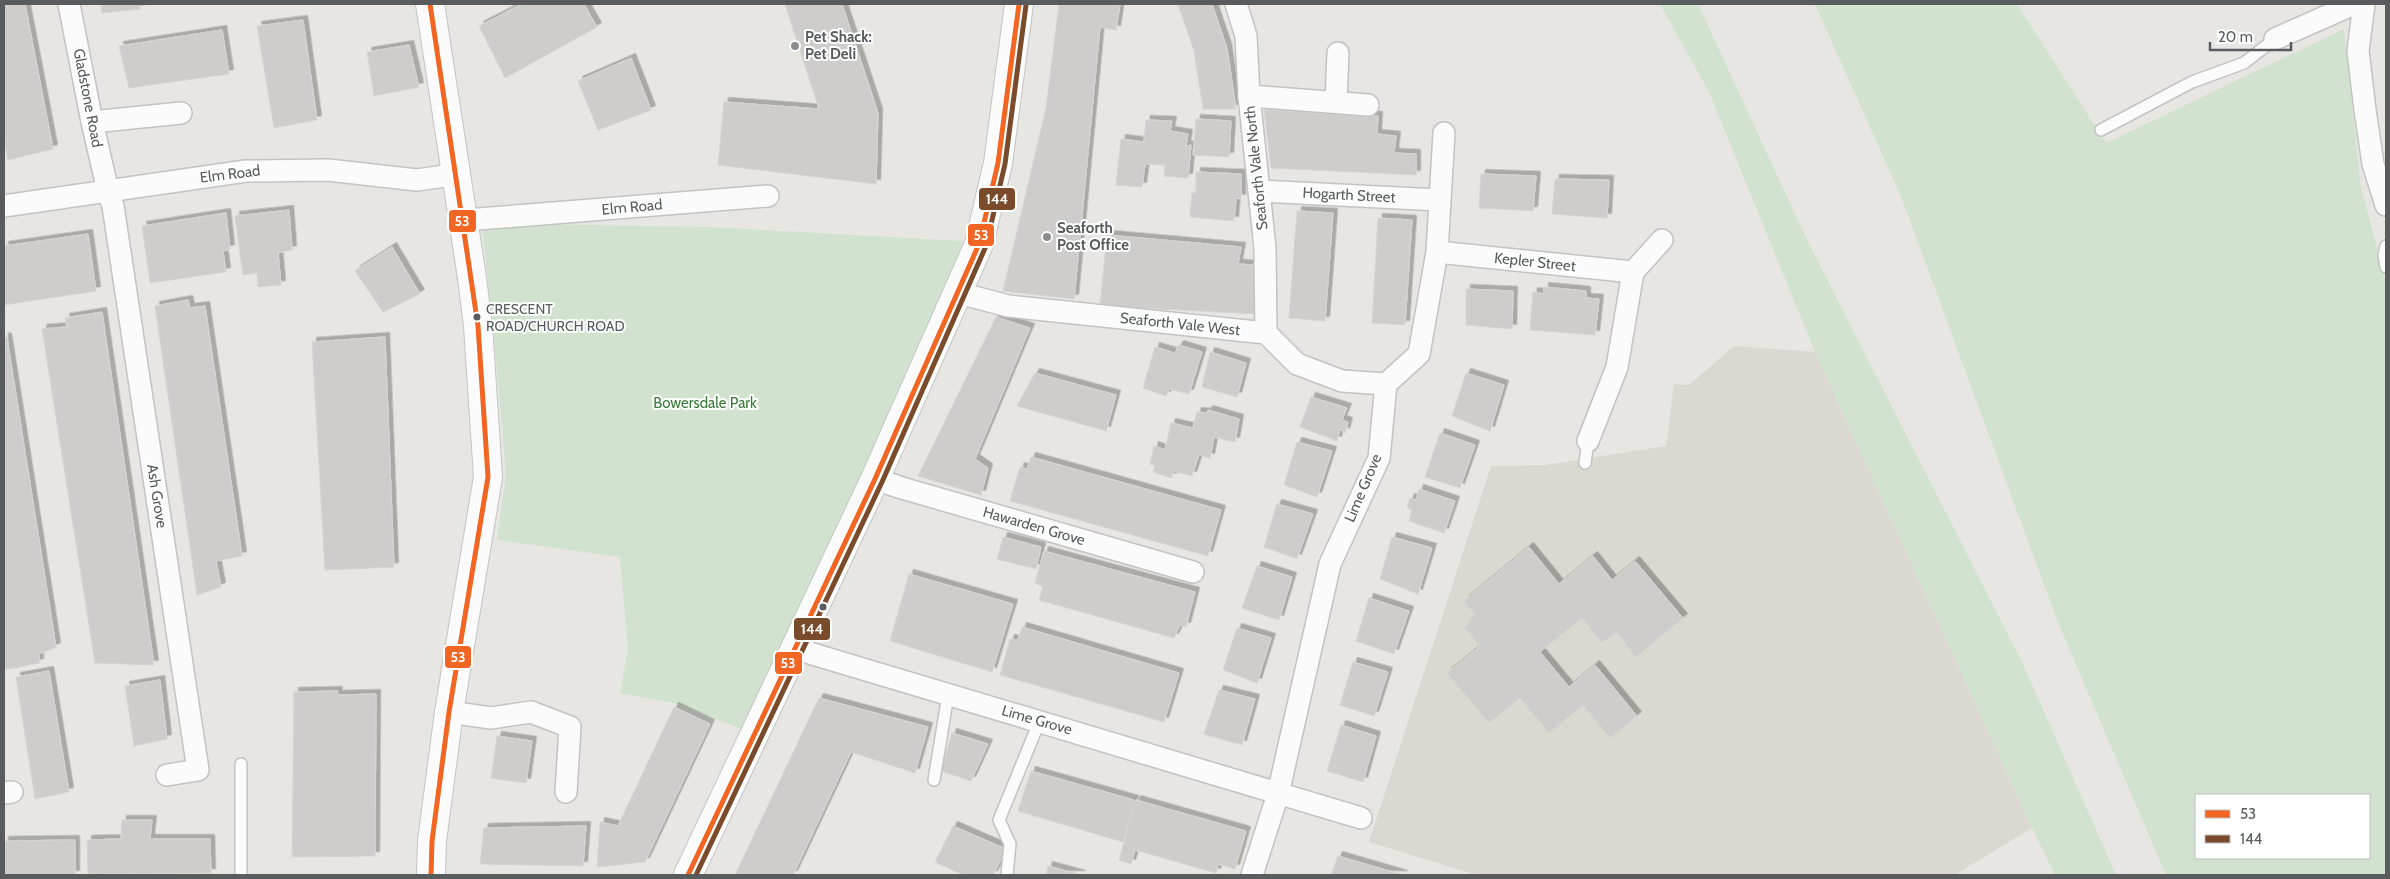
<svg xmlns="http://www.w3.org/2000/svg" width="2390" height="879" viewBox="0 0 2390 879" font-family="Cabin,sans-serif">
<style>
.education{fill:#dbd8d2}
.green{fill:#d1e3ce;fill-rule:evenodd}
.building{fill:#cecdcb;stroke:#d6d5d2;filter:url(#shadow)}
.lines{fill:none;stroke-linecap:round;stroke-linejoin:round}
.lane-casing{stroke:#c3c3c3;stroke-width:14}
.street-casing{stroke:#c3c3c3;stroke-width:24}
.secondary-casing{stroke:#c4c4c4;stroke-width:30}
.lane{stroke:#fbfbfb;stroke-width:11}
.street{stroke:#fbfbfb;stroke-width:21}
.secondary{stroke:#fbfbfb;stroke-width:28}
.bus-1-casing{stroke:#fff;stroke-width:9}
.bus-2-casing{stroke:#fff;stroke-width:9}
.bus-1{stroke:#f26522;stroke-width:5}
.bus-2{stroke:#7a4b2a;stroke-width:5}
.poi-dot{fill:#8a8c8d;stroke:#fff;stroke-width:2}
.bus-dot{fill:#585c5f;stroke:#fff;stroke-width:2}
.labels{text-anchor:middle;stroke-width:4;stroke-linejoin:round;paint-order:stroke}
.bus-label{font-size:14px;fill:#585c5f;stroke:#fff;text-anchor:start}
.poi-label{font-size:15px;font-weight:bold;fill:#585c5f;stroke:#fff;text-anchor:start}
.street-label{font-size:15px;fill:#585c5f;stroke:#fff}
.park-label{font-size:15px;fill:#3a7d3a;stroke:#fff}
.line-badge{stroke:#fff;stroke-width:2}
.badge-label{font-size:14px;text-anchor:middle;font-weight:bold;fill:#fff}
</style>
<defs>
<filter id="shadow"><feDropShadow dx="4.5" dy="-4.5" stdDeviation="0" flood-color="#0004"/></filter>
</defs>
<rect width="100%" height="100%" fill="#e7e6e2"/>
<!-- education -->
<path class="education" d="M1734,346L1815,352L2032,828L1955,875H1477L1369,842L1491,466L1545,465L1666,446L1674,384L1689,385Z"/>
<!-- green -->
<g class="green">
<path d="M1660,4H1698L1808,242L2023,664L2116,875H2055L2032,828L1815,352L1709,92Z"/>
<path d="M1815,4H2017L2106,143L2344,29L2361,188L2386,282V875H2166L2057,620L1902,199ZM2196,795H2369V858H2196Z"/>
<path d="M526,224L709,227L963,241L948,286L866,474L744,730L678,704L620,693L628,648L620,557L497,540L506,474L493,325L482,227Z"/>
</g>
<!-- building -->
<g class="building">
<path d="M4,4H25L53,149L8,160L4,139Z"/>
<path d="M101,4H139L140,9L102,13Z"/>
<path d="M522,4H584L597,27L505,78L479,26Z"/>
<path d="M785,4H842L878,113L876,184L718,165L724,102L819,109Z"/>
<path d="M1059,4H1120L1116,30L1100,27L1074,299L1003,291L1046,108Z"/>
<path d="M1178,4H1212L1227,48L1236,109H1203L1194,51Z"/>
<path d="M303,20L317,120L274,128L257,26Z"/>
<path d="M222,30L229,74L129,88L119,46Z"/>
<path d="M409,45L419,87L374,96L367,52Z"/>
<path d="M631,58L651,110L598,130L578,81Z"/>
<path d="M1264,110L1378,116L1377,134L1396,136L1394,153L1416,154V175L1271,168Z"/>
<path d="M1196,119L1231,121L1229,157L1193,155Z"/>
<path d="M1146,120L1172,121L1170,131L1188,134L1186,146L1191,145L1188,178L1164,176L1165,165L1145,164L1142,187L1116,185L1121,139L1144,142Z"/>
<path d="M1196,172L1241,174V199L1236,198L1234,221L1190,217L1192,192L1196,194Z"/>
<path d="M1481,174L1536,176L1533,211L1479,208Z"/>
<path d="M1555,179L1609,180L1607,218L1552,214Z"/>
<path d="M289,210L292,250L278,253L281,285L258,287L257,273L243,275L235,216Z"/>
<path d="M1297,211L1333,213L1325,321L1289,318Z"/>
<path d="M226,213L230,249L223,251L226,272L150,283L142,226Z"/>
<path d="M1378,218L1412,220L1405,325L1372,323Z"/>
<path d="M88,234L96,291L4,305V246Z"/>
<path d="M1107,235L1241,247L1238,264L1255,265L1257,314L1100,306Z"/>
<path d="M392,247L420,294L383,312L355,271Z"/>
<path d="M1544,287L1586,291V298L1599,299L1595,335L1530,330L1533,292L1544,294Z"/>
<path d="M1466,289L1513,291L1512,329L1466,325Z"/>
<path d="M188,300L190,308L205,306L242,556L216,561L221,587L197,595L155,306Z"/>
<path d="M102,312L154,665L95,663L42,329L67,327L65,318Z"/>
<path d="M996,317L1030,328L975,459L988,468L981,495L918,476Z"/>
<path d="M4,337L7,338L56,647L39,654V663L4,670Z"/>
<path d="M385,337L394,567L325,570L312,342Z"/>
<path d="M1179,345L1202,352L1189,394L1169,389L1166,396L1143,388L1155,347L1175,353Z"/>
<path d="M1210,352L1246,363L1237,397L1202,387Z"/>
<path d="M1035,373L1116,395L1106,431L1017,406Z"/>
<path d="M1466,373L1504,385L1490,431L1452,416Z"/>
<path d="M1311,397L1347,408L1342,420L1348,422L1345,433L1340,429L1337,441L1300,427Z"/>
<path d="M1208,410L1239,419L1235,442L1214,437L1210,458L1199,455L1192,476L1173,471L1172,478L1153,472L1155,466L1150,464L1154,446L1165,450L1171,423L1193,428L1197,412L1207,413Z"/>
<path d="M1440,433L1475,445L1460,488L1425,477Z"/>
<path d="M1297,442L1332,451L1317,497L1284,485Z"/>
<path d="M1031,457L1221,510L1208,556L1010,501L1020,467L1027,469Z"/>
<path d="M1419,489L1455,501L1444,533L1409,521L1412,510L1407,507L1410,498L1416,500Z"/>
<path d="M1277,504L1313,514L1297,559L1264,547Z"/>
<path d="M1003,537L1041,547L1036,569L997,559Z"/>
<path d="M1392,537L1432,548L1418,594L1380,579Z"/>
<path d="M1529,547L1559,584L1593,556L1612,580L1635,561L1683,618L1636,657L1616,632L1602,643L1582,618L1540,652L1569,687L1595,665L1637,716L1610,738L1583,705L1549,733L1520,698L1489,723L1447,673L1480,646L1464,627L1476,616L1464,601Z"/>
<path d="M1044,551L1195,592L1186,627L1180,625L1174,638L1039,600L1043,587L1035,583Z"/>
<path d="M1257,566L1292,577L1279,620L1242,608Z"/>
<path d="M909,574L1013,604L992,672L890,641Z"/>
<path d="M1369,598L1409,611L1394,654L1356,641Z"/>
<path d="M1022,627L1179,673L1164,722L1000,675L1010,639L1018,640Z"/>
<path d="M1237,628L1271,638L1257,683L1223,670Z"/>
<path d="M1353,662L1388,672L1374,716L1340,705Z"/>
<path d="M49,671L69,792L35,799L16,677Z"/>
<path d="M160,680L167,739L134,746L125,686Z"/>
<path d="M1219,690L1255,699L1242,745L1204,734Z"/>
<path d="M338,691L337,695L376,694L375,856L292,857L294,692Z"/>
<path d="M819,698L928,727L915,773L851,752L793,875H735Z"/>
<path d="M674,707L710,724L645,862L597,867L600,822L618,826Z"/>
<path d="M1341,725L1376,736L1363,782L1327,771Z"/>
<path d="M952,733L988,744L971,781L941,771Z"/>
<path d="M497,736L532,741L526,783L491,778Z"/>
<path d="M1031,771L1134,800L1123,842L1018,811Z"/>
<path d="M1136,800L1246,831L1235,869L1218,864L1216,873L1135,850L1131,864L1119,860Z"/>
<path d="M122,820H152L150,839H210L211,873L88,874L87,840L121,839Z"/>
<path d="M586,826L583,866L480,864L484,828Z"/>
<path d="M953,826L1006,849L993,875H963L935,862Z"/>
<path d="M75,840V875H4V841Z"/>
<path d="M1338,856L1403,875H1331Z"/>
<path d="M1048,866L1081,875H1046Z"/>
</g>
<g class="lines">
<!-- lane casing -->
<g class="lane-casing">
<g id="lane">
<path d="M2101,130L2192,82L2244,63L2275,39"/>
<path d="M2386,246L2384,255L2386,267"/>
<path d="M1585,463L1588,441"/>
<path d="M241,764V875"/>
<path d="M934,780L948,695"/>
<path d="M1007,875L1010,844L999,820L1040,720"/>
</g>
</g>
<!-- street casing -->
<g class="street-casing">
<g id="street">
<path d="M69,4L92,122L108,191L113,206L198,770L167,775"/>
<path d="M1236,4L1246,36L1249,96L1265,248L1266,333"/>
<path d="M2364,4L2358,51L2365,110L2373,164L2386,205"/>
<path d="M2275,39L2354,4"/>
<path d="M1249,96L1368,105"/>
<path d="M1336,102L1338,53"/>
<path d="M92,122L181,113"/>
<path d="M1259,191L1439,200"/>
<path d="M4,206L246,171L328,170L417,180L458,174"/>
<path d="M465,220L768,196"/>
<path d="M1437,252L1633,272"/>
<path d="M959,293L1008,306L1266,333L1297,364L1342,381L1386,384"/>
<path d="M1386,384L1419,354L1437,252L1444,133"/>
<path d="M1588,441L1617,367L1633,272L1662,240"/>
<path d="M875,479L902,488L1193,572"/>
<path d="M796,649L1361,818"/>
<path d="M449,712L491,718L531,712L570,727L566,792"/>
<path d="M4,793L12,792"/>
<path d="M1252,875L1278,794L1330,564L1379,458L1386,384"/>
</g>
</g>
<!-- secondary casing -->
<g class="secondary-casing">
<g id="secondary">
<path d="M430,4L472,278L478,326L488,477L449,712L432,841L431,875"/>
<path d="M688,875L875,479L979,244L998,163L1019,4"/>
</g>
</g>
<!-- lane -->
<use href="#lane" class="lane"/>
<!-- street -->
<use href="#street" class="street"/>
<!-- secondary -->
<use href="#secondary" class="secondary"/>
<!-- bus-1 casing -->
<g class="bus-1-casing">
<g id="bus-1">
<path d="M430,4L478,326L488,477L449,712L432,841L431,875"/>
<path d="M688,875L875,479L979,244L998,163L1019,4"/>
</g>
</g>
<!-- bus-2 casing -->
<g class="bus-2-casing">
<path id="bus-2" d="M696,875L882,482L986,246L1005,164L1026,5"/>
</g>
<!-- bus-1 -->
<use href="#bus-1" class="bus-1"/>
<!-- bus-2 -->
<use href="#bus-2" class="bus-2"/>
</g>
<!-- markers -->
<g class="poi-dot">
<circle cx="795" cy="46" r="5"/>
<circle cx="1047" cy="237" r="5"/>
</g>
<g class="bus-dot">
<circle cx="477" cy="317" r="4.5"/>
<circle cx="823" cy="607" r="4.5"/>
</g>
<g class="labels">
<!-- bus labels -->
<g class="bus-label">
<text x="486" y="314">CRESCENT<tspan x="486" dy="17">ROAD/CHURCH ROAD</tspan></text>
</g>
<!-- poi labels -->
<g class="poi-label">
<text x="805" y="42">Pet Shack:<tspan x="805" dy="17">Pet Deli</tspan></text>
<text x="1057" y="233">Seaforth<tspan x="1057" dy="17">Post Office</tspan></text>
</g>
<!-- street labels -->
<g class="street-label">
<text transform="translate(88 98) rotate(79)" y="5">Gladstone Road</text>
<text transform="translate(1256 168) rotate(-96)" y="5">Seaforth Vale North</text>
<text transform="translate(230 174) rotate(-7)" y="5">Elm Road</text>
<text transform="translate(1349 195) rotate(3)" y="5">Hogarth Street</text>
<text transform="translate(632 207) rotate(-5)" y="5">Elm Road</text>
<text transform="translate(1535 262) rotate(6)" y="5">Kepler Street</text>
<text transform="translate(1180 324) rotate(6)" y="5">Seaforth Vale West</text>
<text transform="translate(1363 488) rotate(-67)" y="5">Lime Grove</text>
<text transform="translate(157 496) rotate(81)" y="5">Ash Grove</text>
<text transform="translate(1034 526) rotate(16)" y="5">Hawarden Grove</text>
<text transform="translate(1037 720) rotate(16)" y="5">Lime Grove</text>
</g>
<!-- park labels -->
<g class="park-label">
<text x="705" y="408">Bowersdale Park</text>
</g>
</g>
<g class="line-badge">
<rect x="978" y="187" width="38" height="24" rx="5" fill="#7a4b2a"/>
<rect x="448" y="209" width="29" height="24" rx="5" fill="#f26522"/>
<rect x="967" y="223" width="28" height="24" rx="5" fill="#f26522"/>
<rect x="793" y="617" width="38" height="24" rx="5" fill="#7a4b2a"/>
<rect x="444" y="645" width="28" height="24" rx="5" fill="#f26522"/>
<rect x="774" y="651" width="29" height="24" rx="5" fill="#f26522"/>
</g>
<g class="badge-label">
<text x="997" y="204">144</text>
<text x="462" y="226">53</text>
<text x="981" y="240">53</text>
<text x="812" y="634">144</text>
<text x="458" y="662">53</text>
<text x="788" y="668">53</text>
</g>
<!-- border -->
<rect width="2390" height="879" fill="none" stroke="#585c5f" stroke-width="10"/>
<!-- legend -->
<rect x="2195" y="794" width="175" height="65" fill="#ffffff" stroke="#bcbebf"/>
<rect x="2205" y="810" width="25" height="8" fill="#f26522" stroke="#bcbebf"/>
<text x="2240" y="819" font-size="15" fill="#585c5f">53</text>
<rect x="2205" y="835" width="25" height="8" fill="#7a4b2a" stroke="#bcbebf"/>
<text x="2240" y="844" font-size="15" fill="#585c5f">144</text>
<!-- scale -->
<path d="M2210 42v8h81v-8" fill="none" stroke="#585c5f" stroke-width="2.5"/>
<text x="2218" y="42" font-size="15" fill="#585c5f" stroke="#ffffff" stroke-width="4" paint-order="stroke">20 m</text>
</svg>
